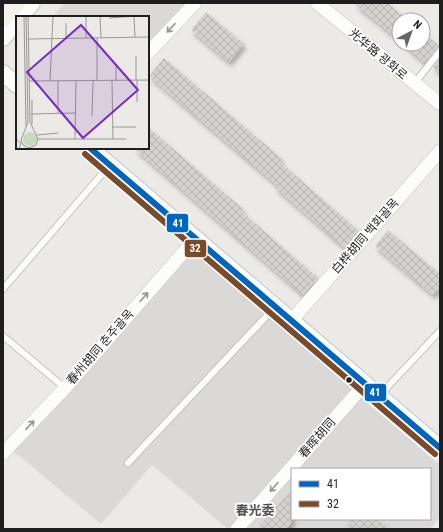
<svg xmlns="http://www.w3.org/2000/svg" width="443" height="532" viewBox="0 0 443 532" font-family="'Roboto Condensed','Noto Sans SC','Noto Sans KR',sans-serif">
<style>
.residential{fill:#dbd9d7}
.building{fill:url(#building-cross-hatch);filter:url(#shadow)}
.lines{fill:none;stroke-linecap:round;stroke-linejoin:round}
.service-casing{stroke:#c5c4c2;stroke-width:8}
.minor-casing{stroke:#c5c4c2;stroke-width:14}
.tertiary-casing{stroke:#c5c4c2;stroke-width:18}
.secondary-casing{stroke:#95967e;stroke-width:20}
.service{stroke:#fcfcfb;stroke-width:6}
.minor{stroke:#fcfcfb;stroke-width:13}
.tertiary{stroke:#fcfcfb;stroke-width:16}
.secondary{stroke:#f3f2e9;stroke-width:18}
.bus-1-casing{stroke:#fff;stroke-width:9}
.bus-2-casing{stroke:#fff;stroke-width:9}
.bus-1{stroke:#0065bd;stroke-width:6}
.bus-2{stroke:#7a4b2a;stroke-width:6}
.oneway{stroke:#989898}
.bus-dot{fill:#1e1e1e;stroke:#fff;stroke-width:1.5}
.labels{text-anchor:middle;stroke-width:3.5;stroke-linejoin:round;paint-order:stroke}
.street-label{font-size:12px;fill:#1e1e1e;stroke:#fff}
.neighbourhood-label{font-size:13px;font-weight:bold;fill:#515151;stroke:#fff}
.inset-road{fill:none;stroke:#9a9896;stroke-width:1}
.view{fill:#7b2cbf;fill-opacity:0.15;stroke:#7b2cbf;stroke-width:2}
.inset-edge{fill:none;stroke:#1e1e1e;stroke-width:2}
.line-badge{stroke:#fff;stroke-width:1.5}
.badge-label{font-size:11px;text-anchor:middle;font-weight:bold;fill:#fff}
</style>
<defs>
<pattern id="building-cross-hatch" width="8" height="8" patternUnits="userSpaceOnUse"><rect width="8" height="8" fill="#d4d2cf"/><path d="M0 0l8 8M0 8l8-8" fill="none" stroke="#b6b4b1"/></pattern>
<filter id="shadow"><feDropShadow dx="2.5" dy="4.5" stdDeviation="2" flood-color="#0004"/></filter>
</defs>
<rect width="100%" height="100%" fill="#eceae6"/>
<!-- residential -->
<g class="residential">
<path d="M65,3H186L148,43V17H52Z"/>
<path d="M194,250L352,388L228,529L152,465L101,524L12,450Z"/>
<path d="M360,397L440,465V517L430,529H247L292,477V519H430V469H299Z"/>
</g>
<!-- building -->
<g class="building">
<path d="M354,3H388L408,20H399V40Z"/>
<path d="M206,12L244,44L229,62L191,30Z"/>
<path d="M423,32L440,47L424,62L403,44H423Z"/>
<path d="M164,58L282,159L280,162L359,231L345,248L275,187L277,185L149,76Z"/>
<path d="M440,58V73L433,67Z"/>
<path d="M148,127L244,210L242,212L318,278L303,295L134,148H148Z"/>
<path d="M388,230L440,274V287L433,295L375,246Z"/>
<path d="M292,490V522L286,529H256Z"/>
<path d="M345,519H377L389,529H356Z"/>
</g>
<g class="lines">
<!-- service casing -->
<g class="service-casing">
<g id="service">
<path d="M414,84L440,51"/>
<path d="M3,289L109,166"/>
<path d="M3,336L65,388"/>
<path d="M380,395L440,331"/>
<path d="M128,463L275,307"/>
</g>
</g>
<!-- minor casing -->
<g class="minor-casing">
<g id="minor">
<path d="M317,3L440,104"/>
<path d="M148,53L195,3"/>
<path d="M291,321L440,151"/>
<path d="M3,453L65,388L195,239"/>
<path d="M237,529L365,384"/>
</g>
</g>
<!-- tertiary casing -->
<g class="tertiary-casing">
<g id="tertiary">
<path d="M20,17L32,3"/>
<path d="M3,38L17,21"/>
<path d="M3,73L17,85"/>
<path d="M90,148L440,448"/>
</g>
</g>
<!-- secondary casing -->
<g class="secondary-casing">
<path id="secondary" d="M3,18L16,3"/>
</g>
<!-- service -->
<use href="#service" class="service"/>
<!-- minor -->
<use href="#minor" class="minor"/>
<!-- tertiary -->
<use href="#tertiary" class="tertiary"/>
<!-- secondary -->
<use href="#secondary" class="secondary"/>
<!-- bus-1 casing -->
<g class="bus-1-casing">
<path id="bus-1" d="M90,148L440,448"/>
</g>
<!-- bus-2 casing -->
<g class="bus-2-casing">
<path id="bus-2" d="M85,154L435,454"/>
</g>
<!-- bus-1 -->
<use href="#bus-1" class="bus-1"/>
<!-- bus-2 -->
<use href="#bus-2" class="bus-2"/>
</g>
<!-- one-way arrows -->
<defs><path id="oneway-shaft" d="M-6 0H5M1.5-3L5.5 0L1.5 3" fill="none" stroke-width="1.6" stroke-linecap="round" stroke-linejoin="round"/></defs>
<g class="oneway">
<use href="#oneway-shaft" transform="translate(171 28) rotate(133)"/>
<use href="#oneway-shaft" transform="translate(144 297) rotate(-49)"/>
<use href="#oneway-shaft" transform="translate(30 425) rotate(-47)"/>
<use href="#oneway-shaft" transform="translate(274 487) rotate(131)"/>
</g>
<!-- markers -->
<circle class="bus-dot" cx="349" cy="380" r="3.5"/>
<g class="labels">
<!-- street labels -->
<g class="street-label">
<text transform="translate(378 54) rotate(40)" y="4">光华路 광화로</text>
<text transform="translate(365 236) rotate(-49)" y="4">白桦胡同 백화골목</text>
<text transform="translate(100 347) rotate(-49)" y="4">春州胡同 춘주골목</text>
<text transform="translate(317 438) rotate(-49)" y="4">春晖胡同</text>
</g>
<!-- neighbourhood labels -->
<g class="neighbourhood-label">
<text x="255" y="515">春光委</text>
</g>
</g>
<!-- overview -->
<g transform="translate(16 16)">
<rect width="133" height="133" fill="#eceae6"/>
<path d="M7 123a7 7 0 1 1 14 0a7 7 0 1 1-14 0Z" fill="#c7dbbb"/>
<path class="inset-road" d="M8,0L10,110M10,0L12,106L5,124L7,129L13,132L20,129L22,123L14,106L12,0M70,0V22M84,0L85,22M118,1L119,21M93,2L121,0M50,7V23M12,23L133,21M120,40V64M121,64V86M13,65L133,64M34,65L37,0M42,65V97M81,65V22M96,65L97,123M100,65V49M16,84V108M15,98L60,97M76,100L77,65M96,111H120M21,119L42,117M0,123L5,127L3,133M22,123H110M59,123L60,65"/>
<path class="view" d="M65,9L122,74L67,122L11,56Z"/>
<rect width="133" height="133" class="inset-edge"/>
</g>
<g class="line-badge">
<rect x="166" y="213" width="23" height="20" rx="4" fill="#0065bd"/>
<rect x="184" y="239" width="23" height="19" rx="4" fill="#7a4b2a"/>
<rect x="364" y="383" width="23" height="19" rx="4" fill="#0065bd"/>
</g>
<g class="badge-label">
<text x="178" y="227">41</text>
<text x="195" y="252">32</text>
<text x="375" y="396">41</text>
</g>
<!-- border -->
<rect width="443" height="532" fill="none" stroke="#1e1e1e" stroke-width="8"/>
<!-- legend -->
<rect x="291" y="468" width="140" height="52" fill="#ffffff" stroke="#a5a5a5"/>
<rect x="299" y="481" width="20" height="6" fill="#0065bd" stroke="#a5a5a5"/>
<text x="327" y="488" font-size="12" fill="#1e1e1e">41</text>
<rect x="299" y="501" width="20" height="6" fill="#7a4b2a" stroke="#a5a5a5"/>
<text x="327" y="508" font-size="12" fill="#1e1e1e">32</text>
<!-- north arrow -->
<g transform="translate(411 32) rotate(41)"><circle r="19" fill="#ffffff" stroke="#a5a5a5"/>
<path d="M0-3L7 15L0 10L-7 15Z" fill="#666564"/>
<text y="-6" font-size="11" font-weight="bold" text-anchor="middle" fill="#1e1e1e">N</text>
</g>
</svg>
